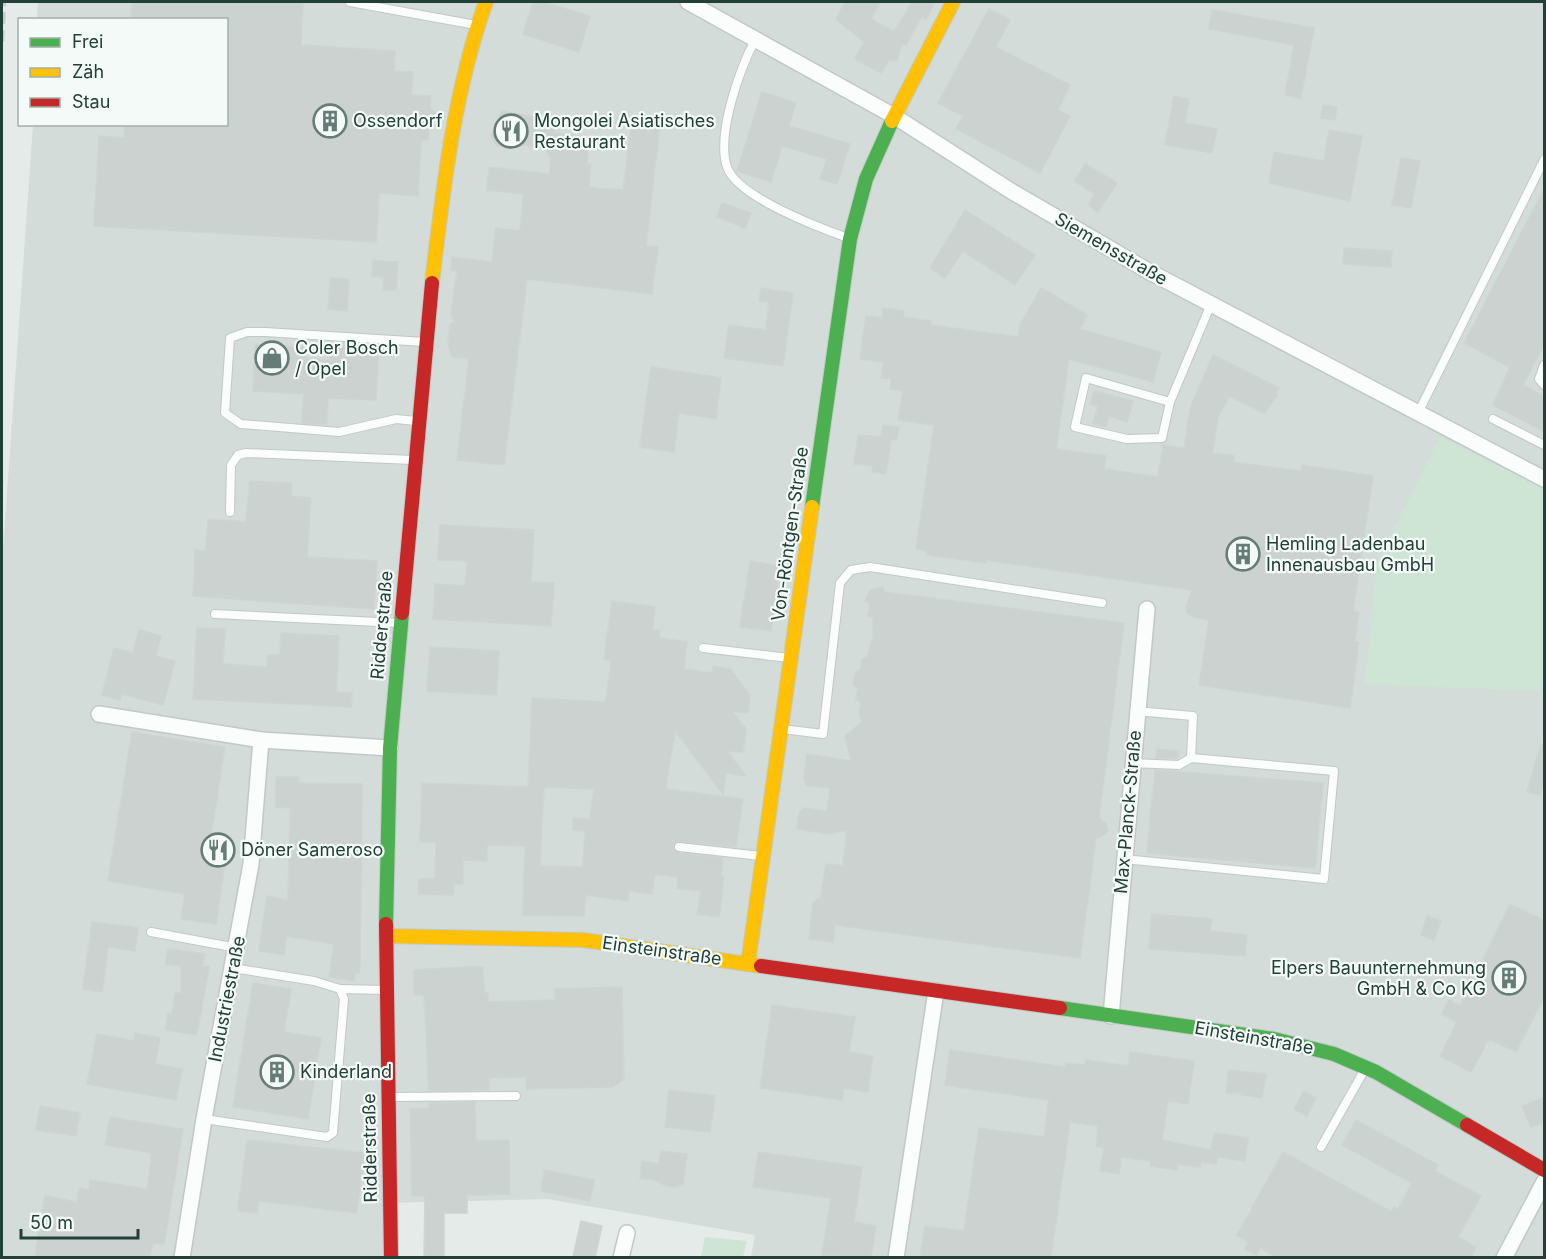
<svg xmlns="http://www.w3.org/2000/svg" width="1546" height="1259" viewBox="0 0 1546 1259" font-family="Inter,sans-serif">
<style>
.built{fill:#d3dcd8}
.green{fill:#cee4d5}
.building{fill:#ccd2d0;stroke:#ced4d1;stroke-width:1.5;fill-rule:evenodd}
.lines{fill:none;stroke-linecap:round;stroke-linejoin:round}
.lane-casing{stroke:#c2c8c5;stroke-width:10}
.street-casing{stroke:#c2c8c5;stroke-width:18}
.fast-casing{stroke:#c1c9c6;stroke-width:16}
.slow-casing{stroke:#c1c9c6;stroke-width:16}
.jam-casing{stroke:#c1c9c6;stroke-width:16}
.lane{stroke:#fbfcfc;stroke-width:8}
.street{stroke:#fbfcfc;stroke-width:15}
.fast{stroke:#4caf50;stroke-width:14}
.slow{stroke:#ffc107;stroke-width:14}
.jam{stroke:#c62828;stroke-width:14}
.rail{stroke:#c7ccca;stroke-width:4.5;stroke-dasharray:12 6;stroke-linecap:butt}
.labels{text-anchor:middle;stroke-width:4.5;stroke-linejoin:round;paint-order:stroke}
.poi-label{font-size:18px;fill:#224038;stroke:#f4faf7;text-anchor:start}
.street-label{font-size:18px;fill:#224038;stroke:#f4faf7}
</style>
<rect width="100%" height="100%" fill="#e5ebe8"/>
<!-- built -->
<path class="built" d="M38,2H1544V1257H751L755,1235L547,1199L387,1203L389,1257L2,1258V564L33,125L226,124V20L37,19Z"/>
<!-- green -->
<g class="green">
<path d="M1440,437L1544,489V682L1540,691L1365,684L1377,562Z"/>
<path d="M705,1237L747,1241L743,1257H701Z"/>
</g>
<!-- building -->
<g class="building">
<path d="M132,2H303L301,45L395,51L394,71L413,72L411,95L431,96L430,108L439,117L429,125L428,140H421L418,196L379,193L376,242L94,226L99,136L124,138L125,124H226V20H131Z"/>
<path d="M533,2H543L590,16L579,52L523,34Z"/>
<path d="M845,2H880L871,19L894,32L912,2H935L926,19L922,16L906,45L902,43L897,60L888,61L881,73L855,59L864,42L836,19Z"/>
<path d="M989,9L1010,20L996,47L1070,85L1058,110L1070,116L1040,173L956,129L963,116L938,103Z"/>
<path d="M1212,10L1314,28L1301,98L1285,95L1294,45L1209,29Z"/>
<path d="M762,92L796,103L789,126L850,144L837,184L820,179L827,159L782,146L771,182L737,171Z"/>
<path d="M1174,96L1189,99L1185,123L1217,129L1212,153L1165,145Z"/>
<path d="M1323,105L1337,107L1335,120L1321,118Z"/>
<path d="M501,111L556,120L554,133L589,137L587,164H591L589,187L604,189L623,190L632,121L660,123L646,246L658,247L652,294L527,279L504,465L457,460L469,359L452,357L448,343L450,325L455,321L451,315L457,271L451,270L452,257L492,262L496,228L520,231L523,194L487,190L489,167L549,174L551,159L545,149L505,142L497,146L490,135L497,129Z"/>
<path d="M1329,130L1362,136L1350,201L1269,183L1274,152L1324,161Z"/>
<path d="M1401,158L1420,161L1411,208L1392,205Z"/>
<path d="M1085,164L1117,183L1098,212L1088,205L1095,194L1074,181Z"/>
<path d="M1545,187V343L1523,385L1545,397V432L1493,405L1510,367L1464,343Z"/>
<path d="M722,203L751,213L745,228L717,217Z"/>
<path d="M965,210L1035,255L1015,285L963,251L945,278L930,268Z"/>
<path d="M1344,248L1392,251L1391,267L1343,264Z"/>
<path d="M373,261L398,262L396,290H383L384,277L372,276Z"/>
<path d="M330,278L349,279L347,311L328,309Z"/>
<path d="M761,288L793,293L783,366L724,358L729,325L766,330L769,302L759,301Z"/>
<path d="M1041,288L1088,315L1080,329L1161,352L1153,382L1069,359L1056,449L1106,456L1104,469L1158,477L1163,445L1184,448L1190,408L1213,355L1279,388L1276,394L1278,395L1264,413L1229,396L1218,417L1213,453L1234,456L1233,462L1301,471L1302,465L1373,476L1353,611L1359,612L1355,641L1359,642L1350,708L1199,685L1209,620L1193,617L1187,613L1186,606L1192,590L986,560V563L927,555V551L916,549L934,425L898,420L903,391L890,389L891,379L881,378L883,362L860,359L866,316L882,318L883,308L904,311L903,317L931,321V325L1018,337L1020,325Z"/>
<path d="M330,342L378,345L376,400L328,398L327,424L302,423L304,394L253,391L255,345L306,347V359L329,360Z"/>
<path d="M651,367L721,378L716,419L679,413L674,452L640,447Z"/>
<path d="M1094,391L1133,401L1127,422L1109,416L1106,427L1093,423L1098,406L1090,404Z"/>
<path d="M883,425L899,427L897,440L891,439L886,474L872,472L873,466L854,464L858,435L881,437Z"/>
<path d="M250,481L292,483L291,496L311,498L307,557L377,561L374,609L193,596L195,550L206,551L208,519L246,522Z"/>
<path d="M440,525L534,530L531,582L554,583L551,626L433,619L435,584L465,586L467,561L438,560Z"/>
<path d="M750,561L780,566L771,631L740,627Z"/>
<path d="M883,587L884,592L1124,623L1099,817L1106,824L1108,830L1104,835L1096,839L1080,958L835,925L833,942L809,939L813,903L821,897L826,864L843,866L847,830L828,834L797,829L799,812L804,808L827,811L830,788L806,785L804,778L807,754L851,761L845,736L862,722L859,713L861,703L856,699L858,688L853,685L856,672L860,670L862,659L867,657L873,638V618L868,616L870,604L865,601L870,590Z"/>
<path d="M612,601L655,607L653,630H660L659,638L687,642L684,669L712,673L713,666L730,669L750,695L748,713L732,711L746,729L743,752L727,751L746,776L726,773L723,794L675,731L669,766L666,789L743,799L736,847L680,841L673,846L678,853L723,858L721,876L724,877L719,917L697,914L701,891L677,888L678,877L655,874L652,894L629,891L628,901L585,895L584,916L523,915L525,846L487,845V861L463,860V884H454L453,895L418,894V879H435L436,842H420L422,783L528,787L532,698L606,702L611,660L604,659ZM544,787L594,789L590,819L573,818V830L585,831L583,867L540,866Z"/>
<path d="M197,628L225,629L223,664L267,667L268,655H280L281,633L339,636L336,692L352,693L351,707L193,699Z"/>
<path d="M139,630L161,636L156,656L175,661L163,705L122,694L120,700L102,695L114,648L133,653Z"/>
<path d="M430,647L499,651L496,695L427,691Z"/>
<path d="M132,732L225,747L207,861L225,864L216,924L181,919L185,894L108,881Z"/>
<path d="M1541,744L1545,745V781L1540,795L1527,792Z"/>
<path d="M1157,749L1179,751L1178,758H1156Z"/>
<path d="M1155,770L1323,783L1315,868L1147,853Z"/>
<path d="M276,777H299L298,783L362,784L360,964L359,973H355L354,981L329,977L334,944L287,936L284,955L259,951L267,896L288,900L290,808L276,807Z"/>
<path d="M1510,904L1545,921V995L1516,1052L1489,1039L1471,1072L1440,1056L1457,1022L1442,1014L1449,1000L1460,1006Z"/>
<path d="M1152,914L1212,919L1210,931L1247,935L1245,956L1149,949Z"/>
<path d="M1427,916L1441,921L1434,940L1421,935Z"/>
<path d="M92,922L138,928L135,951L108,947L102,992L83,989Z"/>
<path d="M168,949L205,954L202,966L209,967L197,1035L166,1030L168,1013L172,1014L175,993H181V966L166,964Z"/>
<path d="M467,967H483L484,993H488V1002L555,1000V989L622,987L624,1079L612,1087L527,1089L526,1077L489,1078V1090L429,1091L424,995H414V970Z"/>
<path d="M253,983L291,989L284,1032L321,1038L308,1119L233,1107Z"/>
<path d="M772,1005L855,1017L849,1052L873,1056L868,1092L844,1088L842,1100L760,1088Z"/>
<path d="M136,1033L160,1038L155,1064L182,1069L176,1100L87,1084L97,1034L134,1041Z"/>
<path d="M950,1050L1065,1067L1066,1063L1085,1065L1086,1060L1128,1066L1130,1052L1194,1061L1188,1104L1168,1101L1162,1140L1211,1150L1214,1133L1248,1138L1245,1161L1217,1157V1164L1201,1162L1200,1167L1178,1164L1177,1170L1151,1166V1161L1121,1157L1119,1174L1100,1171L1104,1148L1096,1146L1098,1126L1070,1122L1051,1257H920L925,1226L964,1231L979,1128L1044,1137L1049,1100L945,1085Z"/>
<path d="M1229,1070L1266,1074L1262,1098L1241,1095L1242,1093H1226Z"/>
<path d="M669,1090L715,1096L710,1132L665,1127Z"/>
<path d="M1304,1091L1316,1098L1307,1116L1294,1109Z"/>
<path d="M1545,1097V1122L1531,1127L1522,1106Z"/>
<path d="M475,1102L476,1141L509,1140L510,1194L467,1195V1213H444V1257H424L425,1196H412L410,1109L429,1108V1103Z"/>
<path d="M40,1106L80,1113L76,1136L36,1130Z"/>
<path d="M110,1117L183,1129L164,1244L153,1243L150,1257H35L45,1196L77,1202L79,1188L89,1190L90,1180L147,1189L152,1153L105,1145Z"/>
<path d="M1356,1120L1438,1165L1435,1171L1481,1196L1458,1237L1476,1247L1471,1257H1277L1260,1248L1256,1255L1245,1249L1249,1242L1237,1235L1283,1152L1392,1212L1394,1207L1398,1209L1412,1183L1342,1145Z"/>
<path d="M247,1140L364,1153L357,1213L259,1201L257,1213L238,1211Z"/>
<path d="M661,1151L687,1154L683,1184L675,1187L664,1185L656,1180L640,1178L642,1161L659,1164Z"/>
<path d="M758,1152L862,1167L854,1222L876,1226L871,1257L822,1255L831,1198L753,1187Z"/>
<path d="M545,1170L594,1180L590,1201L541,1191Z"/>
<path d="M581,1221L602,1226L595,1257H573Z"/>
</g>
<g class="lines">
<!-- lane casing -->
<g class="lane-casing">
<g id="lane">
<path d="M350,2L476,25"/>
<path d="M756,38C740,68 716,134 727,167C737,197 820,228 848,238"/>
<path d="M1544,365L1539,379L1544,385"/>
<path d="M1170,402L1086,378L1075,427L1127,439L1162,438L1170,402L1211,304"/>
<path d="M1418,413L1544,160"/>
<path d="M1493,419L1544,445"/>
<path d="M416,421L396,419L339,432L241,424L225,413L230,338L247,332H265L425,342"/>
<path d="M230,512L231,465L238,455L246,453L413,460"/>
<path d="M215,614L399,623"/>
<path d="M703,648L789,658"/>
<path d="M1136,711L1193,716L1191,758"/>
<path d="M782,729L823,734L840,583L851,570L870,567L1102,603"/>
<path d="M679,847L761,856"/>
<path d="M1124,859L1324,879L1334,771L1191,758L1179,765L1132,763"/>
<path d="M151,932L237,948"/>
<path d="M340,989L386,990"/>
<path d="M389,1097L516,1096"/>
<path d="M204,1119L327,1137L333,1133L344,999L340,989L314,981L233,968"/>
<path d="M1321,1147L1365,1069"/>
</g>
</g>
<!-- street casing -->
<g class="street-casing">
<g id="street">
<path d="M688,2L894,116L1011,191L1150,272L1544,479"/>
<path d="M99,714L261,740"/>
<path d="M1111,1016L1147,609"/>
<path d="M182,1258L204,1119L251,864L261,740L390,748"/>
<path d="M621,1258L627,1233"/>
<path d="M896,1258L936,991"/>
<path d="M1504,1258L1544,1182"/>
</g>
</g>
<!-- fast casing -->
<g class="fast-casing">
<g id="fast">
<path d="M812,507L850,239L866,179L892,121"/>
<path d="M386,924L390,748L402,613"/>
<path d="M1060,1008L1274,1039L1334,1054L1376,1072L1467,1125"/>
</g>
</g>
<!-- slow casing -->
<g class="slow-casing">
<g id="slow">
<path d="M892,121L953,2"/>
<path d="M432,283C443,189 454,91 486,2"/>
<path d="M386,936L583,940L761,966"/>
<path d="M748,964L812,507"/>
</g>
</g>
<!-- jam casing -->
<g class="jam-casing">
<g id="jam">
<path d="M402,613L432,283"/>
<path d="M386,924L391,1258"/>
<path d="M761,966L1060,1008"/>
<path d="M1467,1125L1544,1170"/>
</g>
</g>
<!-- lane -->
<use href="#lane" class="lane"/>
<!-- street -->
<use href="#street" class="street"/>
<!-- fast -->
<use href="#fast" class="fast"/>
<!-- slow -->
<use href="#slow" class="slow"/>
<!-- jam -->
<use href="#jam" class="jam"/>
<!-- rail -->
<path class="rail" d="M2,42L4,2"/>
</g>
<!-- icons -->
<defs>
<g id="building-ring" transform="scale(1.725)"><circle r="9.5" fill="#f4faf7" stroke="#667c76" stroke-width="1.5"/><path d="M-4-6H4V6H1V3H-1V6H-4ZM-2.5-4.3h1.7v1.8h-1.7ZM.8-4.3h1.7v1.8H.8ZM-2.5-1h1.7V.8h-1.7ZM.8-1h1.7V.8H.8Z" fill="#667c76"/></g>
<g id="restaurant-ring" transform="scale(1.725)"><circle r="9.5" fill="#f4faf7" stroke="#667c76" stroke-width="1.5"/><path d="M-5-6h1v4h1v-4h1v4h1v-4h1v5L-1.5 .5V6h-2V.5L-5-1ZM5-6V6H3V1.5H1.5Q1.5-4 5-6Z" fill="#667c76"/></g>
<g id="shop-ring" transform="scale(1.725)"><circle r="9.5" fill="#f4faf7" stroke="#667c76" stroke-width="1.5"/><path d="M-5-2.5h2.3a2.7 3.5 0 0 1 5.4 0H5L5.5 6h-11ZM-1.5-2.5h3a1.5 2.3 0 0 0-3 0Z" fill="#667c76"/></g>
</defs>
<g fill-rule="evenodd">
<use href="#building-ring" x="330" y="121"/>
<use href="#restaurant-ring" x="511" y="131"/>
<use href="#shop-ring" x="272" y="358"/>
<use href="#building-ring" x="1243" y="554"/>
<use href="#restaurant-ring" x="218" y="850"/>
<use href="#building-ring" x="1509" y="978"/>
<use href="#building-ring" x="277" y="1072"/>
</g>
<g class="labels">
<!-- poi labels -->
<g class="poi-label">
<text x="353" y="127">Ossendorf</text>
<text x="534" y="127">Mongolei Asiatisches<tspan x="534" dy="21">Restaurant</tspan></text>
<text x="295" y="354">Coler Bosch<tspan x="295" dy="21">/ Opel</tspan></text>
<text x="1266" y="550">Hemling Ladenbau<tspan x="1266" dy="21">Innenausbau GmbH</tspan></text>
<text x="241" y="856">Döner Sameroso</text>
<text x="1486" y="974" text-anchor="end">Elpers Bauunternehmung<tspan x="1486" dy="21">GmbH &amp; Co KG</tspan></text>
<text x="300" y="1078">Kinderland</text>
</g>
<!-- street labels -->
<g class="street-label">
<text transform="translate(1111 249) rotate(30)" y="6">Siemensstraße</text>
<text transform="translate(790 534) rotate(-82)" y="6">Von-Röntgen-Straße</text>
<text transform="translate(382 625) rotate(-85)" y="6">Ridderstraße</text>
<text transform="translate(1128 812) rotate(-85)" y="6">Max-Planck-Straße</text>
<text transform="translate(662 951) rotate(8)" y="6">Einsteinstraße</text>
<text transform="translate(227 999) rotate(-79)" y="6">Industriestraße</text>
<text transform="translate(1254 1038) rotate(10)" y="6">Einsteinstraße</text>
<text transform="translate(370 1148) rotate(-91)" y="6">Ridderstraße</text>
</g>
</g>
<!-- border -->
<rect width="1546" height="1259" fill="none" stroke="#224038" stroke-width="6"/>
<!-- legend -->
<rect x="18" y="18" width="210" height="108" fill="#f4faf7" stroke="#a0b0ab" stroke-width="1.5"/>
<rect x="30" y="38" width="30" height="9" fill="#4caf50" stroke="#a0b0ab" stroke-width="1.5"/>
<text x="72" y="48" font-size="18" fill="#224038">Frei</text>
<rect x="30" y="68" width="30" height="9" fill="#ffc107" stroke="#a0b0ab" stroke-width="1.5"/>
<text x="72" y="78" font-size="18" fill="#224038">Zäh</text>
<rect x="30" y="98" width="30" height="9" fill="#c62828" stroke="#a0b0ab" stroke-width="1.5"/>
<text x="72" y="108" font-size="18" fill="#224038">Stau</text>
<!-- scale -->
<path d="M21 1229v9h117v-9" fill="none" stroke="#224038" stroke-width="3"/>
<text x="30" y="1229" font-size="18" fill="#224038" stroke="#f4faf7" stroke-width="4.5" paint-order="stroke">50 m</text>
</svg>
